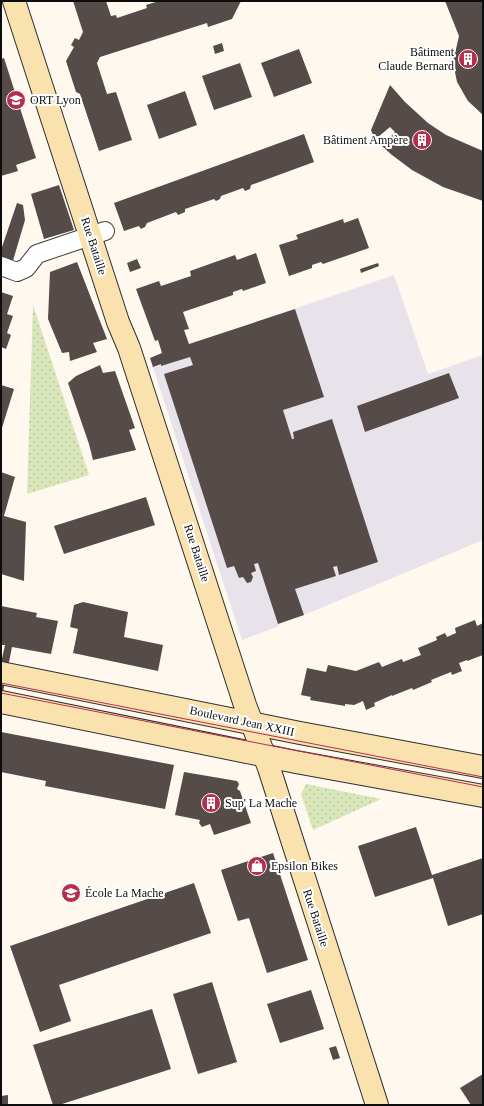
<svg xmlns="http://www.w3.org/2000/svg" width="484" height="1106" viewBox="0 0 484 1106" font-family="'Times New Roman',serif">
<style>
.industrial{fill:#e8e2eb}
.grass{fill:url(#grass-dots)}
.building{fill:#554c4a}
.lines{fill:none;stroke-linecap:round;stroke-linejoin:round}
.street-casing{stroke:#404040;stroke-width:20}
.secondary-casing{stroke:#2f2f2f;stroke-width:24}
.street{stroke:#fff;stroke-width:18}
.secondary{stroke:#fae2ae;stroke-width:22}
.tram{stroke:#b42e4f;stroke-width:1}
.labels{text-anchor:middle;stroke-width:4;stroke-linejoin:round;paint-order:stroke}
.poi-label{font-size:12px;fill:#0d0d0d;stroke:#fff;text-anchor:start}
.street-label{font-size:12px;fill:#0d0d0d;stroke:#fff}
</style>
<defs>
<pattern id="grass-dots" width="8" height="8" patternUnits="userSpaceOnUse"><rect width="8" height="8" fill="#d9e6ba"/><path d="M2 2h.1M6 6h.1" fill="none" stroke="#b9c49f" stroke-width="1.8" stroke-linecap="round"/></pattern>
</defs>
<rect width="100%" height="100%" fill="#fef8ee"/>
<!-- industrial -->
<path class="industrial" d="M394,275L428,374L483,355V540L304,615L278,623L279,626L242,640L150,358Z"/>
<!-- grass -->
<g class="grass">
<path d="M33,305L89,475L27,494Z"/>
<path d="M306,784L381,799L313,830L301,794Z"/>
</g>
<!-- building -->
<g class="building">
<path d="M73,1H106L111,16L116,15L117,18L147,8L146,5L159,1H241L232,19L208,27L207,23L100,57L97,63L107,94L116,92L132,140L99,151L80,94L76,92L66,61L74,47L71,45L75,38L79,40L83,32Z"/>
<path d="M445,1H483V115L468,101L457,82L453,62L459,36Z"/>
<path d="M222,43L224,51L215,54L213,46Z"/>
<path d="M299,49L312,83L274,97L261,63Z"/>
<path d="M4,58L36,158L16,165L18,171L1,176V59Z"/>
<path d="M240,63L252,97L214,110L202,76Z"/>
<path d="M390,85L405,102L428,123L446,135L483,151V201L443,187L412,170L392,155L382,146L395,132L390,127L378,137L373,135L371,130Z"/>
<path d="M185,91L197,125L159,139L147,105Z"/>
<path d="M304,134L314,162L251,185L250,189L245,191L243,188L221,196L220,199L216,201L214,199L185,209V212L178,215L176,212L147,223L145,227L141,229L139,226L124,231L114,203Z"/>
<path d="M59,185L74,230L44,239L31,194Z"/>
<path d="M17,203L23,205L25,220L12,264L1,260V250Z"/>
<path d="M358,218L369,248L323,264L321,262L312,265V268L289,276L279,245L298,239L296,235L343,219L344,223Z"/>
<path d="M256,253L266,283L243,291L242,289L233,292V295L183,312L189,329L184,330L189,344L295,309L324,397L283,410L292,439H294L293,432L332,419L378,562L339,575L337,566L333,567L336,576L295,589L304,615L278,624L258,563L254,564L256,571L251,573L253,577L251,582L247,583L243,577L239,578L234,566L227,568L164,374L193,365L190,357L161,366V364L153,367L150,358L162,353L158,340L155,341L136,289L159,281L161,286L191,276L190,271L235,255L237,260Z"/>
<path d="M137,259L141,268L130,272L127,263Z"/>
<path d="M77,262L107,339L93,343L97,352L70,361L69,352L62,353L48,319L50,272Z"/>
<path d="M378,263L379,266L361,273L360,269Z"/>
<path d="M1,292L13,296L7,314L13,316L7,333L11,335L6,349L1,347Z"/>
<path d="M100,365L103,373L115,371L135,428L129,430L136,450L93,460L89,444L68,383L76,376Z"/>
<path d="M449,373L459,398L365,432L357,406Z"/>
<path d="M1,385L14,389L1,431Z"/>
<path d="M1,472L15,477L4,516L26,522L24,581L1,574Z"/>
<path d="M146,497L155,525L64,554L54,526Z"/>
<path d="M83,602L128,612L124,637L163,645L158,671L73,653L78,629L70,627L74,605Z"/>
<path d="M1,606L37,613L36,617L58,621L51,654L12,647L2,697L1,663L5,645H1Z"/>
<path d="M475,620L477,626L483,623V655L467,661V660L459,663L462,671L452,675L451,672L431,680L432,682L413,690L412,688L392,696V695L374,703L375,706L366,710L363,701L354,705L345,704V706L310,700L311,697L301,695L307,668L326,672L328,665L356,671L379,662L382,667L402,659L403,662L421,655L418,648L437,640L436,637L445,633L447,637L456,633L455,628Z"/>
<path d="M1,732L174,765L165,809L45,786L46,781L1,772Z"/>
<path d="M184,772L237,781L239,784L237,789L240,791L251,823L214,835L210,824L202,827L199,823L200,820L175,815Z"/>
<path d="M416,827L432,875L483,858V914L448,926L433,878L375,897L358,846Z"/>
<path d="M273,853L308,960L267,973L249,918L238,921L221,870Z"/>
<path d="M194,883L211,933L59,985L71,1021L40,1032L10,946Z"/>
<path d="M212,982L237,1062L198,1074L173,994Z"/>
<path d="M311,990L324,1029L280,1043L267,1004Z"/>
<path d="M152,1009L171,1069L59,1105H53L33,1045Z"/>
<path d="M336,1046L340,1058L333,1060L329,1048Z"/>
<path d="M483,1074V1105H471L460,1088Z"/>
<path d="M8,1095V1105H1V1096Z"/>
</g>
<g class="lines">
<!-- street casing -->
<g class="street-casing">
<path id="street" d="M1,266L17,272L26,268L37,254L105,231"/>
</g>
<!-- secondary casing -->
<g class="secondary-casing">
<g id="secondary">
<path d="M14,1L118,322L129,348L245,705L269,768L377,1105"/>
<path d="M1,673L300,733L483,767"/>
<path d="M1,702L296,762L483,796"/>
</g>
</g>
<!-- street -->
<use href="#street" class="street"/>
<!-- secondary -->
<use href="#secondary" class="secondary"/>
<!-- tram -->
<g class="tram">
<path d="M1,683L483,777"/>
<path d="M1,693L483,787"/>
</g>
</g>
<!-- icons -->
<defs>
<g id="building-disc" transform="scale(1)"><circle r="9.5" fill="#b42e4f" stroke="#fff"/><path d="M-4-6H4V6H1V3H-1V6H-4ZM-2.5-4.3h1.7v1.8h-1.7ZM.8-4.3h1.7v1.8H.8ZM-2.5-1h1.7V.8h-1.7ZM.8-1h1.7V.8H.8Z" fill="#fff"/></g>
<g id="school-disc" transform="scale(1)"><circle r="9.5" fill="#b42e4f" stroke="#fff"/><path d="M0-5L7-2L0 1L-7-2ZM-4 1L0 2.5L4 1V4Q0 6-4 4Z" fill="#fff"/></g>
<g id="shop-disc" transform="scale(1)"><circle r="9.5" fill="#b42e4f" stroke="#fff"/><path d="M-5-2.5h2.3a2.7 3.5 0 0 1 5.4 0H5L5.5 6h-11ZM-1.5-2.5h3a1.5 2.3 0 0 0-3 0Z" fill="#fff"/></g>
</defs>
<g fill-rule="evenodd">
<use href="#building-disc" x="468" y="59"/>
<use href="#school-disc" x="16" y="100"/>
<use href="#building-disc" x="422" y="140"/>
<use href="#building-disc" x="211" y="803"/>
<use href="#shop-disc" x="257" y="866"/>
<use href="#school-disc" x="71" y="893"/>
</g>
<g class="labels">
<!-- poi labels -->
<g class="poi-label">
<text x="454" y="56" text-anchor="end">Bâtiment<tspan x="454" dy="14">Claude Bernard</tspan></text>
<text x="30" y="104">ORT Lyon</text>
<text x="408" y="144" text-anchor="end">Bâtiment Ampère</text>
<text x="225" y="807">Sup' La Mache</text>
<text x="271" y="870">Epsilon Bikes</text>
<text x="85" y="897">École La Mache</text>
</g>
<!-- street labels -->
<g class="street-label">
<text transform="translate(94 246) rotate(72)" y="4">Rue Bataille</text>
<text transform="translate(197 553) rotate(72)" y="4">Rue Bataille</text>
<text transform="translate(242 721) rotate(12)" y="4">Boulevard Jean XXIII</text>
<text transform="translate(316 918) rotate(72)" y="4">Rue Bataille</text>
</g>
</g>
<!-- border -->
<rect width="484" height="1106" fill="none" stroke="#0d0d0d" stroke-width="4"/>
</svg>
